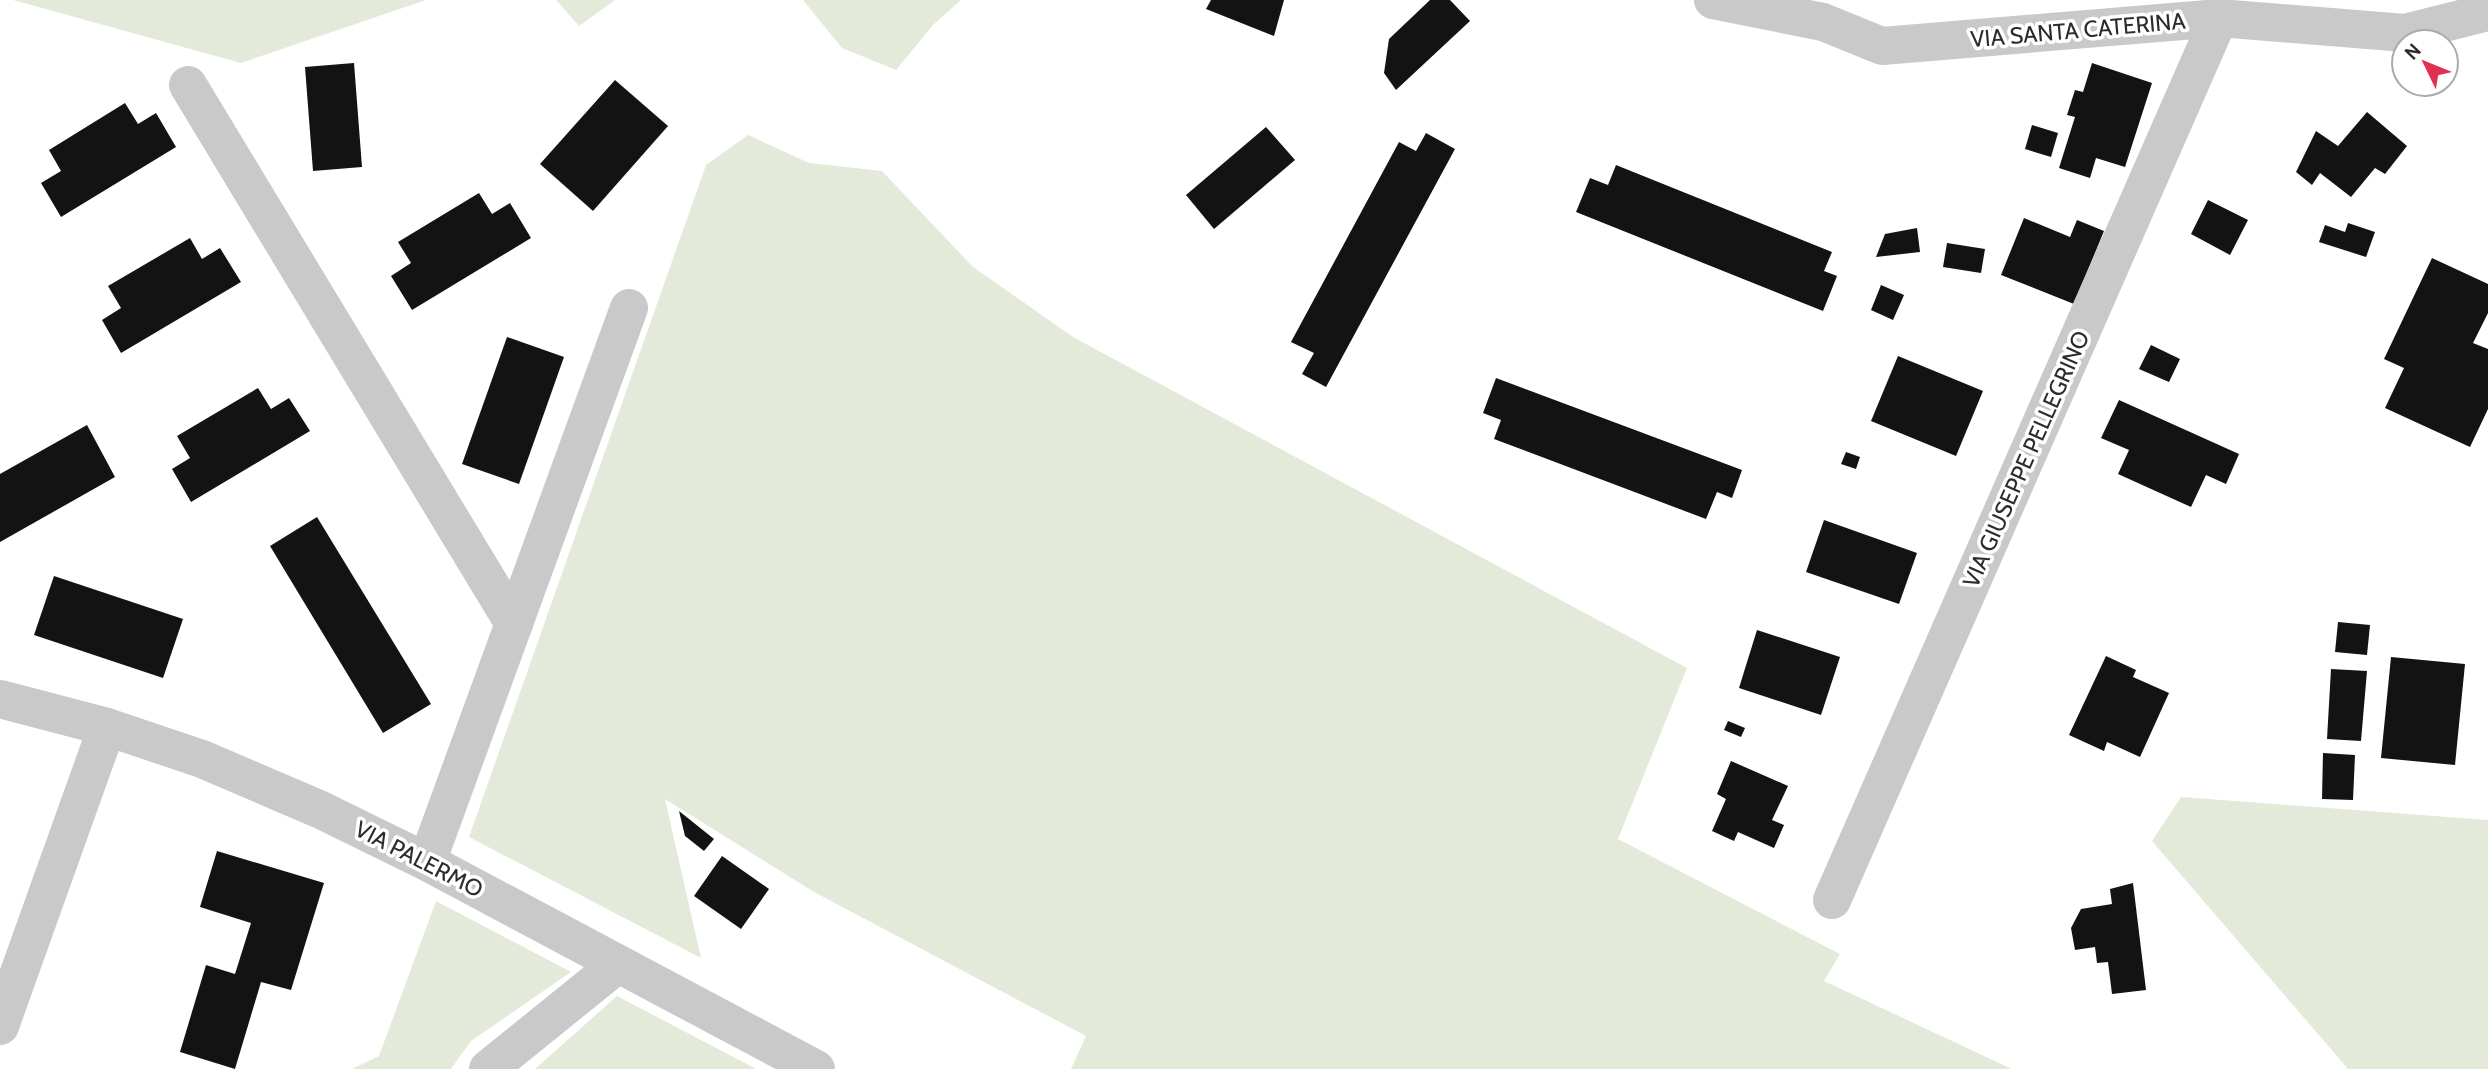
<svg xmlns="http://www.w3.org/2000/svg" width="2488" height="1069" viewBox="0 0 2488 1069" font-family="Cabin,sans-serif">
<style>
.green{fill:#e4ead9}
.building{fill:#131313}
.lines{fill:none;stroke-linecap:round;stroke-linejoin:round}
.minor{stroke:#c9c9c9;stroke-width:38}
.labels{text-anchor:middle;stroke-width:7;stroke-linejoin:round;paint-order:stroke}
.street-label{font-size:23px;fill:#2c2c2c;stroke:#fff}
</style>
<rect width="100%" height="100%" fill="#fff"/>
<!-- green -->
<g class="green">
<path d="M13,0H426L241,63Z"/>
<path d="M556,0H615L579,26Z"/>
<path d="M803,0H961L933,25L896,70L842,48Z"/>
<path d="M748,135L809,163L882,171L973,267L1073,337L1687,668L1618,839L1840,954L1824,981L2012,1069H1071L1086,1036L814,892L665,799L701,958L469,837L706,165Z"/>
<path d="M2181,797L2488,820V1069H2348L2152,841Z"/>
<path d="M436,901L571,972L471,1041L451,1069H352L379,1056Z"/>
<path d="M617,996L743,1062L756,1069H535Z"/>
</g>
<!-- building -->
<g class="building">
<path d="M1211,0H1284L1274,36L1206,9Z"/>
<path d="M1430,0H1450L1470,21L1396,90L1384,73L1389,39Z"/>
<path d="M354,63L362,167L313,171L305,67Z"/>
<path d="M2092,63L2152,83L2125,167L2096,158L2090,178L2059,168L2075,117L2067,115L2075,90L2083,92Z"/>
<path d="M615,80L668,126L593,211L540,164Z"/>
<path d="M125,103L138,124L156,113L176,147L61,217L41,183L61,171L49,150Z"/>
<path d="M2367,112L2407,146L2385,174L2375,168L2351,197L2320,173L2312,185L2296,172L2316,131L2338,146Z"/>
<path d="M2032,125L2058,133L2051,157L2025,149Z"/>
<path d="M1266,127L1295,160L1214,229L1186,195Z"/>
<path d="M1426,133L1455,149L1326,387L1302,374L1314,353L1291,342L1399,142L1416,151Z"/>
<path d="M1616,165L1832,252L1824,271L1837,276L1823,311L1576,212L1590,178L1608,185Z"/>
<path d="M479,193L492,214L510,203L531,238L412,310L391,276L411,263L398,242Z"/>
<path d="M2208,200L2248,220L2230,255L2191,234Z"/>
<path d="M2024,218L2070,237L2077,220L2104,231L2074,304L2001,275Z"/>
<path d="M2348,223L2375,232L2366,257L2319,242L2325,225L2345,232Z"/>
<path d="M1917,228L1920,252L1876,257L1885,234Z"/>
<path d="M190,238L202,259L220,248L241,282L121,353L102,320L121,308L108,286Z"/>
<path d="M1947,243L1985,249L1981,273L1943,267Z"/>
<path d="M2432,258L2488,284V313L2473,343L2488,349V409L2470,447L2385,408L2404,368L2384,359Z"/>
<path d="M1881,285L1904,295L1893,320L1871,310Z"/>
<path d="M507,337L564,357L519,484L462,464Z"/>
<path d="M2151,345L2180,359L2169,382L2139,369Z"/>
<path d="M1898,356L1983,391L1956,456L1871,421Z"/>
<path d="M1496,378L1742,470L1732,498L1717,492L1706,519L1494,439L1501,420L1483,413Z"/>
<path d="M258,388L271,409L289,398L310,431L191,502L172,469L190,458L177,436Z"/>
<path d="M2119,400L2239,454L2226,484L2206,475L2191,507L2118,474L2129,450L2101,438Z"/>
<path d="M87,425L115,477L0,542V474Z"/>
<path d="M1846,452L1860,457L1856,469L1841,464Z"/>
<path d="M317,517L431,704L383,733L270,546Z"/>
<path d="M1824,520L1917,553L1899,604L1806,572Z"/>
<path d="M54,576L183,619L163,678L34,635Z"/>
<path d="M2338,622L2370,625L2367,655L2335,652Z"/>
<path d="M1757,630L1840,657L1821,715L1739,688Z"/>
<path d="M2106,656L2136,670L2133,677L2169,693L2140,757L2107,742L2104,751L2069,735Z"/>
<path d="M2391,657L2465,664L2455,765L2381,758Z"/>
<path d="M2331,669L2367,671L2361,741L2327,739Z"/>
<path d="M1728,721L1745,728L1741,737L1724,730Z"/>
<path d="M2323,753L2355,755L2353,800L2322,799Z"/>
<path d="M1731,761L1788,786L1772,820L1784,825L1774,848L1738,832L1734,841L1712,831L1726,799L1717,794Z"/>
<path d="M679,811L714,839L704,851L685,836Z"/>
<path d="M217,851L324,883L291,990L261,982L235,1069L180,1052L206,965L235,974L251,923L200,907Z"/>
<path d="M722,856L769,889L741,929L694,896Z"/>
<path d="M2133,883L2146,990L2112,994L2108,962L2097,963L2095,947L2075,950L2071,928L2081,909L2112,904L2110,889Z"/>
</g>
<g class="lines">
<!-- minor -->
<g class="minor">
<path d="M1713,0L1823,22L1882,46L2219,18L2405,33L2488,12"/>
<path d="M188,85L514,624"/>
<path d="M0,699L107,727L202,759L321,810L427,862L816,1069"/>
<path d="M427,862L629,308"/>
<path d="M1832,900L2219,18"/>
<path d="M0,1026L107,727"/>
<path d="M488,1069L618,964"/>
</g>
</g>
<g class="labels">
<!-- street labels -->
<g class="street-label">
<text transform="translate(2078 30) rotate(-5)" y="8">VIA SANTA CATERINA</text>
<text transform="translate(2026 459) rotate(-66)" y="8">VIA GIUSEPPE PELLEGRINO</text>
<text transform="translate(419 859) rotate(27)" y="8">VIA PALERMO</text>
</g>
</g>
<!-- north arrow -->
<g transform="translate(2425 63) rotate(313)"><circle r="33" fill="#ffffff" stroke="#ababab" stroke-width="2"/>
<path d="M0-5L12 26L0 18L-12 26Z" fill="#e13053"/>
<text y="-10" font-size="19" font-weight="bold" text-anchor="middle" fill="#2c2c2c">N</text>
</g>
</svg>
